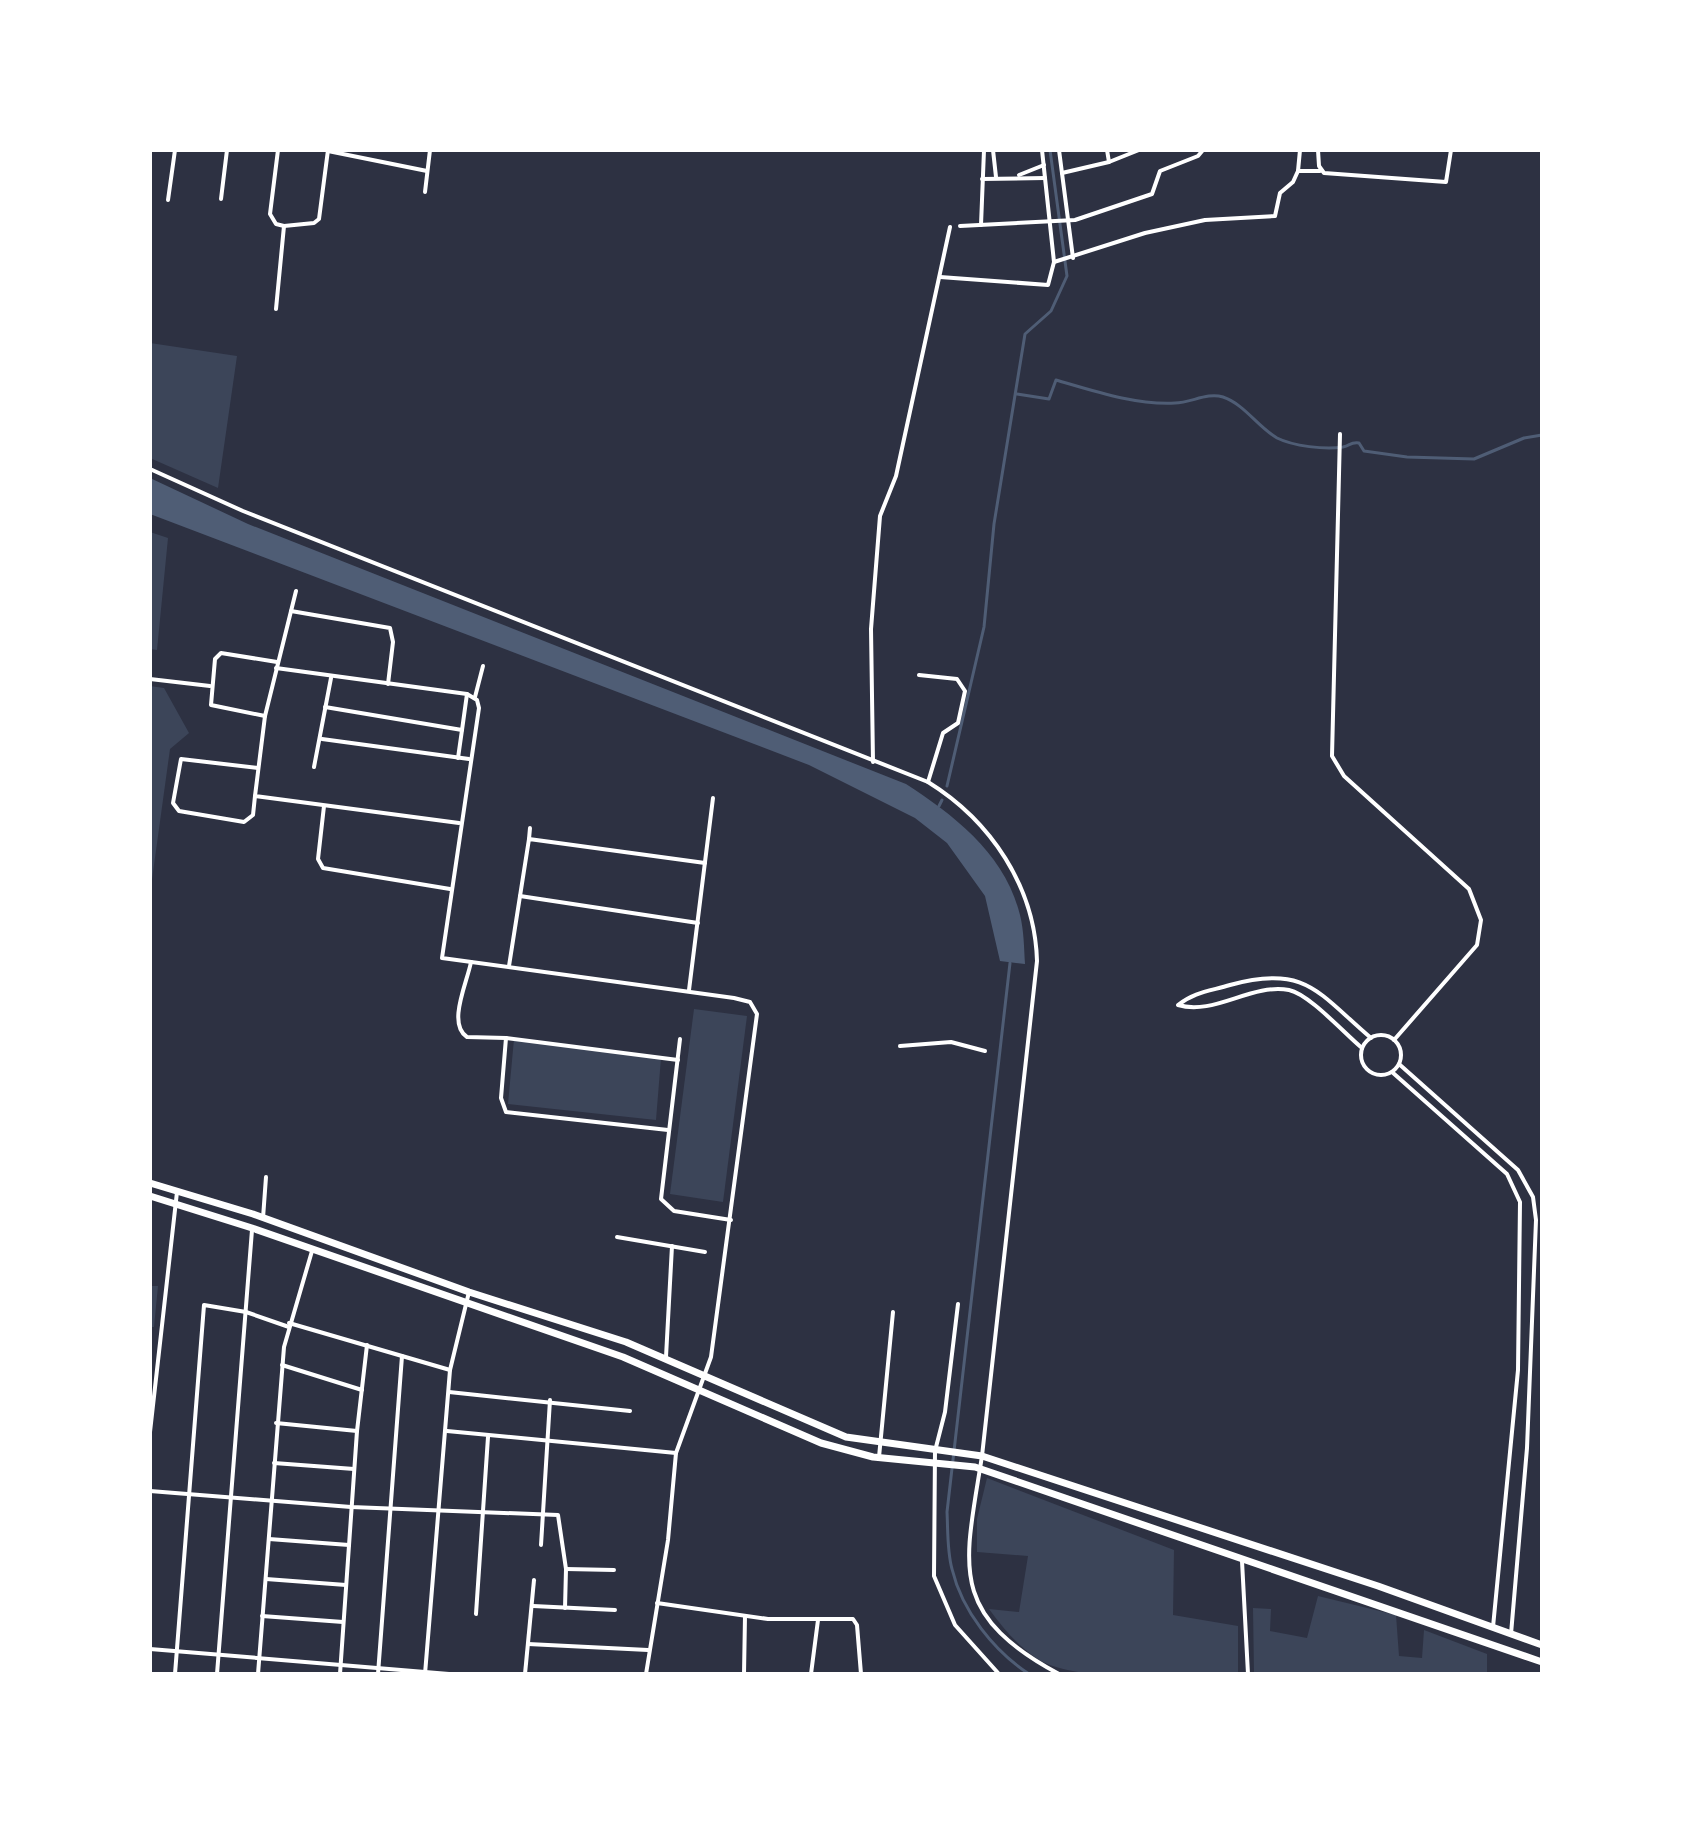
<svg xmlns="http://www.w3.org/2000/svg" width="1692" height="1824" viewBox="0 0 1692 1824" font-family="'Fira Sans Condensed',sans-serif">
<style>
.green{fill:#3c4559}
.water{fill:#4f5d75}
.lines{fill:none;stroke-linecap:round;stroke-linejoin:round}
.stream{stroke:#4f5d75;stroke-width:3}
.minor{stroke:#fff;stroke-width:4}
.primary{stroke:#fff;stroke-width:7}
</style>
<rect width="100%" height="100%" fill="#2d3142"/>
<!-- green -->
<g class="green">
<path d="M150,343L237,356L218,488L150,458Z"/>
<path d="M150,532L168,538L157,650L150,649Z"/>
<path d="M150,686L164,688L189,733L170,749L150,894Z"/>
<path d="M694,1009L747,1016L723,1202L670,1194Z"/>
<path d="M514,1039L661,1058L656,1120L508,1104Z"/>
<path d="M150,1286H158L154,1327H150Z"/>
<path d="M987,1478L1174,1550L1173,1615L1238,1626V1674C1187,1674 1076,1685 1036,1658C1017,1645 1003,1628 989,1609L1019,1612L1028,1556L977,1552V1519Z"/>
<path d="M1318,1596L1396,1615L1399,1656L1422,1658L1424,1630L1487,1654V1674H1254L1253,1608L1271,1609L1270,1631L1307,1638Z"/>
</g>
<!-- water -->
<path class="water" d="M150,478L248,524L906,784C955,816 1005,854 1020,915C1024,931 1024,948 1025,964L1000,961L985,896L947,843L915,818L809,765L150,514Z"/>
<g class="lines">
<!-- stream -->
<g class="stream">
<path d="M1017,394L1049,399L1056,380C1094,391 1135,405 1175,403C1191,403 1207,392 1223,397C1244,404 1258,427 1277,438C1293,446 1325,450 1343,447C1351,445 1350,442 1359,443L1364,451L1407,457L1474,459L1524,438L1542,435"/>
<path d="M947,786L984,627L994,524L1025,334L1051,311L1067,276L1050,150"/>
<path d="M939,806L942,800"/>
<path d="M1010,963L947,1512C948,1530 947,1551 952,1569C962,1611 994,1651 1029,1674"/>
</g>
<!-- minor -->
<g class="minor">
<path d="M993,150L996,177"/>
<path d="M1042,150L1054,262"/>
<path d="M1059,150L1073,258"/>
<path d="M1107,150L1109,162"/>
<path d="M1318,150L1319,166L1324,173L1446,182L1451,150"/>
<path d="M328,151L427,171"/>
<path d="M1298,171H1320"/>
<path d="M1062,173L1109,162L1139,150"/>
<path d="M1019,175L1044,165"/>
<path d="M982,179L1045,178"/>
<path d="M425,192L430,150"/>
<path d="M221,199L227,150"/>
<path d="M168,200L175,150"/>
<path d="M981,225L984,150"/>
<path d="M284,226L314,223L319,219L328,150"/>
<path d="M960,226L1075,220L1152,194L1160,171L1198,156L1203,150"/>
<path d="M940,277L1048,285L1054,262L1145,233L1205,220L1275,216L1280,193L1293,182L1298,171L1300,150"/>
<path d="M276,309L284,226L276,224L270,214L278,150"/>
<path d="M1340,434L1332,756L1344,776L1469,889L1481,920L1477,945L1394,1040"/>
<path d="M150,469L243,511L928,782C991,821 1035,887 1037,961L982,1456C965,1565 946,1613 1059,1674"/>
<path d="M296,591L265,716L255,796L459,823"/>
<path d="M291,611L390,628L393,642L388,684"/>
<path d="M276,668L467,694L477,700L479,708L442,958L734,998L750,1002L757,1014L711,1357L676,1453L668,1540L646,1674"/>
<path d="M919,675L957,679L965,691L958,723L943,733L928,782"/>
<path d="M150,679L210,686"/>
<path d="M475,697L483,666"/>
<path d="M325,707L462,730L467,694"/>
<path d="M265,716L211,705L215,659L221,653L277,662"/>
<path d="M322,739L469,759"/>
<path d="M458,758L462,730"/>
<path d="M873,762L871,629L880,516L896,476L950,227"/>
<path d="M314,767L331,678"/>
<path d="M255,796L253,815L244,822L179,811L173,803L181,759L258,768"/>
<path d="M324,806L318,859L323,868L450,889"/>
<path d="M529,839L530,828"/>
<path d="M520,896L698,923"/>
<path d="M471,962C467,983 447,1024 467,1037L506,1038L678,1060"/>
<path d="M509,966L529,839L705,863"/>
<path d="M689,990L713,798"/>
<circle cx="1381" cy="1055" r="20"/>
<path d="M506,1038L501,1098L506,1112L668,1130"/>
<path d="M680,1039L661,1199L674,1211L731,1220"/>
<path d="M900,1046L951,1042L985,1051"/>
<path d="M1362,1048C1345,1034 1309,994 1289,990C1251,983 1214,1016 1178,1005C1194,992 1210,991 1230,985C1306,964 1318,993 1371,1038"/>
<path d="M1399,1064L1518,1170L1533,1197L1536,1220L1527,1448L1511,1634"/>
<path d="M1392,1072L1507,1174L1520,1202L1518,1370L1493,1627"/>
<path d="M263,1218L266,1177"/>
<path d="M617,1237L705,1252"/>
<path d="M958,1304L945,1412L935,1451L934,1576L955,1625L999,1674"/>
<path d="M289,1323L450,1370"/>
<path d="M666,1357L672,1246"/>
<path d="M282,1365L362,1390"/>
<path d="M449,1392L630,1411"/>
<path d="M276,1423L357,1431"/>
<path d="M447,1431L676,1453"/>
<path d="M150,1432L177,1192"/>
<path d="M879,1457L893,1312"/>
<path d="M274,1463L354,1469"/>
<path d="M150,1491L351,1507L558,1515L566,1569L565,1608"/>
<path d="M269,1539L349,1545"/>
<path d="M541,1545L550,1400"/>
<path d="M1242,1561L1248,1674"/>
<path d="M566,1569L614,1570"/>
<path d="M266,1579L346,1585"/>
<path d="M657,1603L768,1619H853L857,1625L861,1674"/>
<path d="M533,1606L615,1610"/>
<path d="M476,1614L488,1437"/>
<path d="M262,1616L343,1622"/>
<path d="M528,1644L648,1650"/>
<path d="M150,1649L449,1674"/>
<path d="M175,1674L204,1305L246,1312L289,1327"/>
<path d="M217,1674L252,1230"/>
<path d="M258,1674L284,1347L312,1251"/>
<path d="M340,1674L357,1431L367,1345"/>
<path d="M378,1674L402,1356"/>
<path d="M425,1674L450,1370L469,1292"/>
<path d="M525,1674L534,1580"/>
<path d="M744,1674L745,1616"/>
<path d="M811,1674L818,1620"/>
</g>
<!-- primary -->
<g class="primary">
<path d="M150,1183L253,1214L469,1292L626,1342L846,1437L982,1456L1378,1586L1542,1645"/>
<path d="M150,1196L252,1228L623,1357L821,1443L873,1457L975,1467L1542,1662"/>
</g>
</g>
<!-- border -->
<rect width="1692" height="1824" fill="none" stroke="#ffffff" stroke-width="304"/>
</svg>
